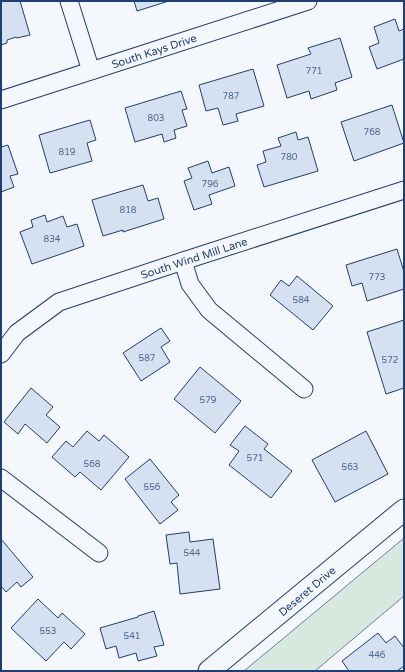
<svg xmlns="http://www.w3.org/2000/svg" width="405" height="672" viewBox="0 0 405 672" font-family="'Varela Round',sans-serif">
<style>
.green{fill:#d7e8df;stroke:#687fa3}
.building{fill:#d5e0f0;stroke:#1d3f73}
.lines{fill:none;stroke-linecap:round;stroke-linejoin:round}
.minor-casing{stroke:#1d3f73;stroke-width:19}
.tertiary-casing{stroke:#1d3f73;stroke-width:23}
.minor{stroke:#f4f7fb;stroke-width:17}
.tertiary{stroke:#f4f7fb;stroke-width:21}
.labels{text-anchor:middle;stroke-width:3;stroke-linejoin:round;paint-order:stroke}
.number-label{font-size:9px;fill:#4b6792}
.street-label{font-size:11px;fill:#1d3f73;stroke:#f4f7fb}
</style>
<rect width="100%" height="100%" fill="#f4f7fb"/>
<!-- green -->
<path class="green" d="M404,538V596L315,671H244Z"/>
<!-- building -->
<g class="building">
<path d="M1,1H20L30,35L17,38L16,37L7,40V43L1,45Z"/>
<path d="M134,1H169L137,11Z"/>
<path d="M395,19L399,31L404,29V59L377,69L369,47L379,43L374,27Z"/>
<path d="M340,38L352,77L335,83L337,90L311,99L309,91L287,98L277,65L311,54L308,48Z"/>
<path d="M253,69L264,106L236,114L238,121L223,125L218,108L206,111L199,85Z"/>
<path d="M181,91L187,109L182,110L187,126L174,130L176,138L164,142L162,134L135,142L125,108Z"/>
<path d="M392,105L404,143L354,161L341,122Z"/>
<path d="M90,120L96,140L87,143L92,161L50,173L39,135Z"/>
<path d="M296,132L298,140L308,137L318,171L264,187L257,165L266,162L263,151L281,146L278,138Z"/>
<path d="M8,145L18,174L10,176L14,187L1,192V147Z"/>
<path d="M208,161L212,173L229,167L235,186L209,195L212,204L194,210L184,181L192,178L188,168Z"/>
<path d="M143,185L148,201L158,198L164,219L123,232V230L103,236L92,200Z"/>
<path d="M45,215L47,222L63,216L67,227L77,224L84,246L32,264L20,232L33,227L31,220Z"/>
<path d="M397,249L404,272V289L367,301L362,283L352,286L346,265Z"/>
<path d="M297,276L333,306L313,330L270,295L281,280L289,286Z"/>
<path d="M404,320V388L386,394L367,332Z"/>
<path d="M161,328L170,341L161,347L170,362L141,381L123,353Z"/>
<path d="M200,367L241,401L215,433L174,399Z"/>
<path d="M31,388L53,407L46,415L60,427L47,443L25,424L18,434L4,422Z"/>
<path d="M245,426L268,444L264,449L292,471L271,498L229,465L239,451L230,445Z"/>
<path d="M87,431L99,441L104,435L129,457L101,490L80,472L75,477L52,457L66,441L73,447Z"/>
<path d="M366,431L388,474L335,502L312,460Z"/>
<path d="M150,459L179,495L171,502L178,510L160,524L125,479Z"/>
<path d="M189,532L190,542L213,539L220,589L180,594L177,563L170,564L166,535Z"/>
<path d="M1,539L33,577L21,587L17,582L6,592L1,586Z"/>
<path d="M38,599L58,618L62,613L85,634L71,649L64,642L46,661L11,628Z"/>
<path d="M154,611L164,645L154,647L157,656L138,661L136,653L119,658L116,646L106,649L100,628L138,617V616Z"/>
<path d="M378,633L386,643L395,636L404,648V666L397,671H349L342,661Z"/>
</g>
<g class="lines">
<!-- minor casing -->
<g class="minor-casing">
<g id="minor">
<path d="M69,1L91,71"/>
<path d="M1,100L308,1"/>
<path d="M183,261L190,284L209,310L304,389"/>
<path d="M1,354L17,333L59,302L183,261L404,190"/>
<path d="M1,478L99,553"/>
</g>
</g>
<!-- tertiary casing -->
<g class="tertiary-casing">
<path id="tertiary" d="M209,671L404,510"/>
</g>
<!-- minor -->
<use href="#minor" class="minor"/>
<!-- tertiary -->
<use href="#tertiary" class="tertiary"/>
</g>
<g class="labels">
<!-- number labels -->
<g class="number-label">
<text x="314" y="74">771</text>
<text x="231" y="99">787</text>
<text x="156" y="121">803</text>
<text x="372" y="135">768</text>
<text x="67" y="155">819</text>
<text x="289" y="160">780</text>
<text x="210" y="187">796</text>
<text x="128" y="213">818</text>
<text x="52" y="242">834</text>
<text x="377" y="280">773</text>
<text x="301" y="303">584</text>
<text x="147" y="361">587</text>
<text x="390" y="363">572</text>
<text x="208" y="403">579</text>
<text x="255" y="461">571</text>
<text x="92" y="467">568</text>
<text x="350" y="470">563</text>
<text x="152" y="490">556</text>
<text x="192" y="556">544</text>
<text x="48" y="634">553</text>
<text x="132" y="639">541</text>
<text x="377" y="658">446</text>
</g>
<!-- street labels -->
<g class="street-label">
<text transform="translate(154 51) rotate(-18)" y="4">South Kays Drive</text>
<text transform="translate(194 258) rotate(-18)" y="4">South Wind Mill Lane</text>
<text transform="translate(307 591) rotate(-40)" y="4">Deseret Drive</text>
</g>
</g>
<!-- border -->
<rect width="405" height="672" fill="none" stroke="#1d3f73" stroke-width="4"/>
</svg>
